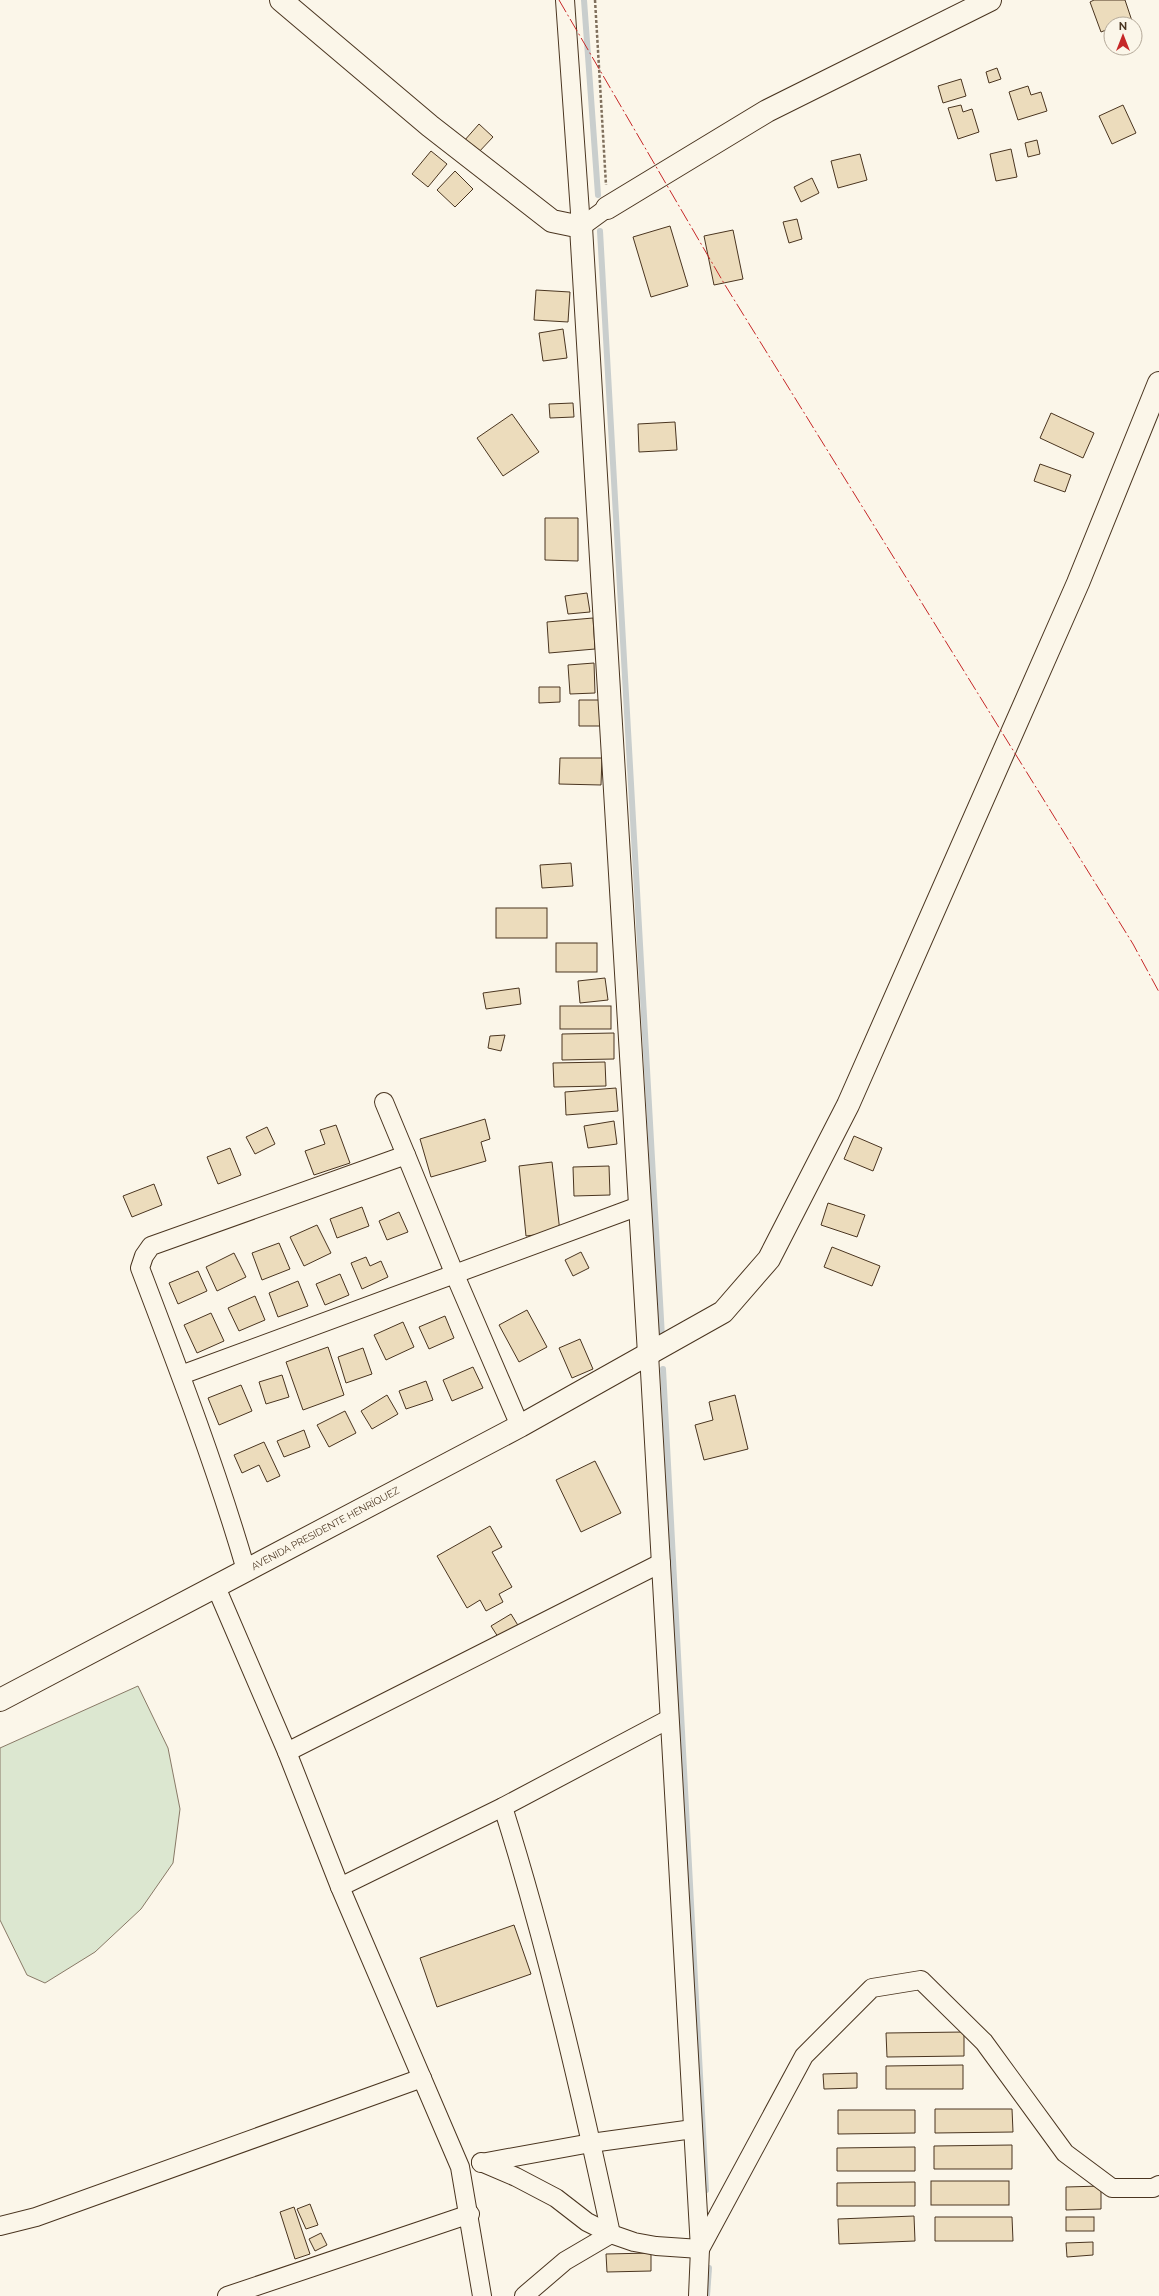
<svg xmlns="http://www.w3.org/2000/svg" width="1159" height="2296" viewBox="0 0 1159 2296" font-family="Raleway,sans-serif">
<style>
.green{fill:#dce7d0;stroke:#887966}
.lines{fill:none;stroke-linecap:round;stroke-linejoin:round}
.stream{stroke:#c9cecd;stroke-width:6}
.building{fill:#ecdcbc;stroke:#4a3520}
.street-casing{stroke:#4a3520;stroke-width:20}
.secondary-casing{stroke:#4a3520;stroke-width:24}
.path{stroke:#7f6f5c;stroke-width:2.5;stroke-dasharray:3 2;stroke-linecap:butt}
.street{stroke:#fbf6e9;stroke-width:18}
.secondary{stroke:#fbf6e9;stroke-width:22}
.power{stroke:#c62828;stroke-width:1;stroke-dasharray:14 3 2 3;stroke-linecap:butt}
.labels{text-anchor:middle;stroke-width:3;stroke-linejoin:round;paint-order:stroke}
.street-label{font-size:10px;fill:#4a3520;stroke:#fbf6e9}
</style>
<rect width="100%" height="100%" fill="#fbf6e9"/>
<!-- green -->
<path class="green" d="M138,1686L168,1748L180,1809L173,1863L141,1909L95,1952L45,1983L27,1975L0,1920V1748Z"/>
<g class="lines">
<!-- stream -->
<g class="stream">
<path d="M584,0L598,195"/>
<path d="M600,231L662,1337"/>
<path d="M663,1369L706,2190"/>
<path d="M707,2296L709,2268"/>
</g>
</g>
<!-- building -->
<g class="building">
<path d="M1094,0H1125L1132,21L1123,24H1111V28L1101,32L1090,2Z"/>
<path d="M997,68L1001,79L989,83L986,72Z"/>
<path d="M961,79L966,96L943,103L938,86Z"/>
<path d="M1028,86L1031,95L1041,92L1047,111L1018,120L1009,92Z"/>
<path d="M961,105L963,112L972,109L979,132L958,139L948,108Z"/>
<path d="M1123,105L1136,133L1112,144L1099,116Z"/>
<path d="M479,124L493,137L477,154L464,141Z"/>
<path d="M1037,140L1040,154L1028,157L1025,143Z"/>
<path d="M1011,149L1017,177L996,181L990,154Z"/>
<path d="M431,151L447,164L428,187L412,174Z"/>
<path d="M860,154L867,180L838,188L831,161Z"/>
<path d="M455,171L473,189L455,207L437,190Z"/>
<path d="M812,178L819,193L801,202L794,187Z"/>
<path d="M797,219L802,239L789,243L783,222Z"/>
<path d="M670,226L688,286L651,297L633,237Z"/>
<path d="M733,230L743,279L714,285L704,236Z"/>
<path d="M536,290L570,292L568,322L534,320Z"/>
<path d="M563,329L567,358L543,361L539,333Z"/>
<path d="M573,403L574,417L550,418L549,404Z"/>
<path d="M1051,413L1094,433L1083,458L1040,438Z"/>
<path d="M512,414L539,452L503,476L477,438Z"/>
<path d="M675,422L677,450L639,452L638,424Z"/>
<path d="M1040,464L1071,475L1065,492L1034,481Z"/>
<path d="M545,518H578V561L545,560Z"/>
<path d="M587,593L590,612L568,614L565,596Z"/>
<path d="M593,618L595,649L549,653L547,622Z"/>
<path d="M594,663L595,693L570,694L568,665Z"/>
<path d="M539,687H560V702L539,703Z"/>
<path d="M579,700H604L605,726H579Z"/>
<path d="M560,758H602L601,785L559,784Z"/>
<path d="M571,863L573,886L542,888L540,865Z"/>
<rect x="496" y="908" width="51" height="30"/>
<rect x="556" y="943" width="41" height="29"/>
<path d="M605,978L608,1000L580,1003L578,981Z"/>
<path d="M519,988L521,1004L486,1009L483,993Z"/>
<rect x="560" y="1006" width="51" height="23"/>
<path d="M614,1033V1059L562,1060V1034Z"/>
<path d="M505,1035L501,1051L488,1048L490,1036Z"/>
<path d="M605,1062L606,1086L554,1087L553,1063Z"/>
<path d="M616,1088L618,1111L566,1115L565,1092Z"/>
<path d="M485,1119L490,1139L481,1142L486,1161L431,1177L420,1139Z"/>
<path d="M614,1121L617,1144L588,1148L584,1126Z"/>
<path d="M336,1125L350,1163L314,1175L305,1151L325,1144L320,1130Z"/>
<path d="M267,1127L275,1144L255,1154L246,1137Z"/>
<path d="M854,1136L882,1148L873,1171L844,1159Z"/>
<path d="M230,1148L241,1175L218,1184L207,1157Z"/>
<path d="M552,1162L560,1232L526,1236L519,1166Z"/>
<path d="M609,1166L610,1195L574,1196L573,1167Z"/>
<path d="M154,1184L162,1205L132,1217L123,1196Z"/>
<path d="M828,1203L865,1215L857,1237L821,1225Z"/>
<path d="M362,1207L369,1226L337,1238L330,1219Z"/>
<path d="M399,1212L408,1232L387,1240L379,1221Z"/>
<path d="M317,1225L331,1253L304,1266L290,1237Z"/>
<path d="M279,1243L290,1269L262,1280L252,1253Z"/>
<path d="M832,1247L880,1266L872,1286L824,1267Z"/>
<path d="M581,1252L589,1268L573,1276L565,1260Z"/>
<path d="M234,1253L246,1277L217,1291L206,1267Z"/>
<path d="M366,1257L370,1266L381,1261L388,1277L362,1289L351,1263Z"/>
<path d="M198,1271L207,1291L178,1304L169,1283Z"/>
<path d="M340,1274L349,1295L325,1305L316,1284Z"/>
<path d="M298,1281L308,1306L278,1317L269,1293Z"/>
<path d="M255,1296L265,1320L239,1331L228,1308Z"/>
<path d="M527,1310L547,1347L519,1362L499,1325Z"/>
<path d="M211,1313L224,1341L197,1353L184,1325Z"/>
<path d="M445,1316L454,1338L429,1349L419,1327Z"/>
<path d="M403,1322L414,1347L386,1360L374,1335Z"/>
<path d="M580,1339L593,1369L572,1378L559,1348Z"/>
<path d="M328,1347L344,1395L303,1410L286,1362Z"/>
<path d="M363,1348L372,1374L346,1383L338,1357Z"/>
<path d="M473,1367L483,1388L452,1401L443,1380Z"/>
<path d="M282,1375L289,1397L266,1404L259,1382Z"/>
<path d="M426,1381L433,1400L406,1409L399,1391Z"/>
<path d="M241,1385L252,1411L219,1425L208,1398Z"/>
<path d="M387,1395L398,1414L372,1429L361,1411Z"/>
<path d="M735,1395L748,1449L704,1460L695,1425L713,1420L709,1402Z"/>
<path d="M345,1411L356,1433L329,1447L317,1425Z"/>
<path d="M304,1430L310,1447L284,1457L277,1441Z"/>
<path d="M264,1442L280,1476L267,1482L259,1465L242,1473L234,1455Z"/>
<path d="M595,1461L621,1513L581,1532L556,1480Z"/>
<path d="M490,1526L502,1547L492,1552L512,1587L499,1594L503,1602L486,1611L480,1600L467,1608L437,1556Z"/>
<path d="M511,1614L519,1627L500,1640L491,1626Z"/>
<path d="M514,1925L531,1974L437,2007L420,1958Z"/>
<path d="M964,2032V2056L887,2057L886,2033Z"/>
<path d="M963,2065V2089H886V2066Z"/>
<path d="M857,2073V2088L824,2089L823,2074Z"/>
<path d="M935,2109H1012L1013,2132L935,2133Z"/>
<path d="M838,2110H915V2133L838,2134Z"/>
<path d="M1012,2145V2169H934V2146Z"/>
<path d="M915,2147V2171H837V2148Z"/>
<rect x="931" y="2181" width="78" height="24"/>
<path d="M915,2182V2206H837V2183Z"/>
<path d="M1101,2186V2209L1066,2210V2187Z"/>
<path d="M310,2204L318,2225L306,2229L297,2209Z"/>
<path d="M294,2207L310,2254L295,2259L280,2212Z"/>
<path d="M914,2216L915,2241L839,2244L838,2219Z"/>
<path d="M935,2217H1012L1013,2241H935Z"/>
<rect x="1066" y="2217" width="28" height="14"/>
<path d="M321,2233L327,2245L315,2251L309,2239Z"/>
<path d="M1093,2242V2255L1067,2257L1066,2243Z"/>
<path d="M651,2253V2271L607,2272L606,2254Z"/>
</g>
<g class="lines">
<!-- street casing -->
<g class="street-casing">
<g id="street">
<path d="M565,0L581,227"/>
<path d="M581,227L607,208"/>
<path d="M384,1102L406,1155"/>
<path d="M649,1354L700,2249L698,2296"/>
<path d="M181,1375L639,1206"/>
<path d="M246,1570C216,1467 178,1368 140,1268L144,1256L151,1246L406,1155L455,1275L520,1426"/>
<path d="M216,1587L287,1752L340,1887L460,2167L482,2296"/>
<path d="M287,1752L661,1563"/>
<path d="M503,1807C547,1947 580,2090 611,2234L565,2261L524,2296"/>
<path d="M340,1887L503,1807L669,1719"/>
<path d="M481,2162L516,2177L556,2198L587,2222L611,2234L634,2242L656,2246L700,2249L804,2056L872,1988L921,1980L984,2042L1065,2153L1112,2188H1153L1159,2185"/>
<path d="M481,2163L591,2143L693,2129"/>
<path d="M0,2226L36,2217L422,2078"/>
<path d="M227,2296L470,2214"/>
</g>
</g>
<!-- secondary casing -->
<g class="secondary-casing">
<g id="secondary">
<path d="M281,0L430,126L552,221L581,227L649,1354"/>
<path d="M607,208L767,111L990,0"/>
<path d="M0,1700L520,1426L723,1312L769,1259L848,1105L1078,583L1159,383"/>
</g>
</g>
<!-- path -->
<path class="path" d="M595,0L606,185"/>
<!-- street -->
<use href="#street" class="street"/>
<!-- secondary -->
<use href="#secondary" class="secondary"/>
<!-- power -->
<path class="power" d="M559,0L725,285L1133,944L1159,992"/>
</g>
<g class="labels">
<!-- street labels -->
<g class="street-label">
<text transform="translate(325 1528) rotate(-28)" y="4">AVENIDA PRESIDENTE HENRÍQUEZ</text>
</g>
</g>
<!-- north arrow -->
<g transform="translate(1123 36)"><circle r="19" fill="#fbf6e9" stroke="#b4a999"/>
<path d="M0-3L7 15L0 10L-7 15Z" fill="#c62828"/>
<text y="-6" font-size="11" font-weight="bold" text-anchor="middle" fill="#4a3520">N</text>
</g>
</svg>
